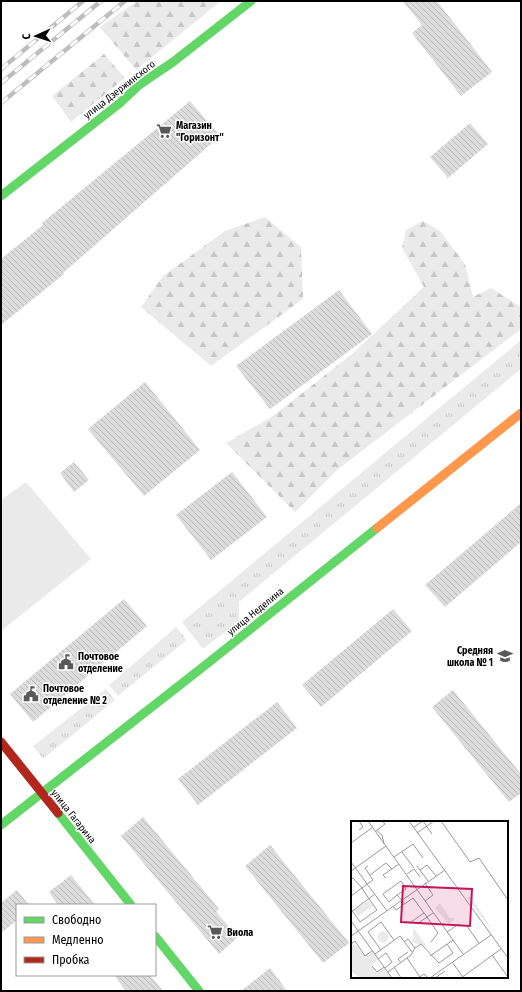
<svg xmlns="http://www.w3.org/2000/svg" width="522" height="992" viewBox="0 0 522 992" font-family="'Fira Sans Condensed',sans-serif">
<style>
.grass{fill:url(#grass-tufts)}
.forest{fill:url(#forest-firs)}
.park{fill:#eaeaea}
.building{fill:url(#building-back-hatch)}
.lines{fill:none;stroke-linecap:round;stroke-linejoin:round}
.fast{stroke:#63d668;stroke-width:9}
.slow{stroke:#ff974d;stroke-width:9}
.jam{stroke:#b3261e;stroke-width:9}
.rail-casing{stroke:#bdbdbd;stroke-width:4.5}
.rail{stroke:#fff;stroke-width:3;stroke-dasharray:9;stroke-linecap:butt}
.labels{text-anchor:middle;stroke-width:3;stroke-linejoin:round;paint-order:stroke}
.street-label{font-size:10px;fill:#000;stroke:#fff}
.poi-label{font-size:10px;font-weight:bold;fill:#000;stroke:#fff;text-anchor:start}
.inset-road{fill:none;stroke:#999;stroke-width:1}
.view{fill:#c2185b;fill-opacity:0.15;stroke:#c2185b;stroke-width:2}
.inset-edge{fill:none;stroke:#000;stroke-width:2}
</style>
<defs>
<pattern id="grass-tufts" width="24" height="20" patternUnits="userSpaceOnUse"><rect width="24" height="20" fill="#eaeaea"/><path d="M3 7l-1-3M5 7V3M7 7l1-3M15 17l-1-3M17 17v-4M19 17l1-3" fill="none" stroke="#c7c7c7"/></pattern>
<pattern id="forest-firs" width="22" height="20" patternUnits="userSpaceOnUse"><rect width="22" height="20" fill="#eaeaea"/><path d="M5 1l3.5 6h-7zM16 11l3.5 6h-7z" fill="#c7c7c7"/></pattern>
<pattern id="building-back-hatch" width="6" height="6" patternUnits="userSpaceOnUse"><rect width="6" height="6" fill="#dcdcdc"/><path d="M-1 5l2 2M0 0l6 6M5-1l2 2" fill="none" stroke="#bbb"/></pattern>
</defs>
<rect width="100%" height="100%" fill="#fff"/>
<!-- grass -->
<g class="grass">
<path d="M521,340V369L239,602V621L203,649L182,622Z"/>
<path d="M176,627L187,640L118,696L109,685Z"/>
<path d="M106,689L115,700L43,759L33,746Z"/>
</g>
<!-- forest -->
<g class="forest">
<path d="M137,1H221L136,70L100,27Z"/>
<path d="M104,54L125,78L71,122L52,96Z"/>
<path d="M265,217L301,247L303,299L211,366L141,307L163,276L225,231Z"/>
<path d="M423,221L440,231L465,264L473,297L491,288L521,307V329L337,470L295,512L226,443L273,416L352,354L424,287L402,248L406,230Z"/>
</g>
<!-- park -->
<path class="park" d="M26,482L91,559L1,631V500Z"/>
<!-- building -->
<g class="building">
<path d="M403,1H437L492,72L461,96L412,33L422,25Z"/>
<path d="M190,101L220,136L63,273L64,274L1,325V259L43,225L42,223Z"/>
<path d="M470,123L488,144L448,178L430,157Z"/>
<path d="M339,290L372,334L270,409L236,366Z"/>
<path d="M145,382L200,450L144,496L88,429Z"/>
<path d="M74,462L89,480L74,492L60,473Z"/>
<path d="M232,472L267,517L211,560L176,515Z"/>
<path d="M521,503V542L445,607L425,585Z"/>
<path d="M124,599L147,626L33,722L10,694Z"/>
<path d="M393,609L412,631L321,707L302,685Z"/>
<path d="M453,690L521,774V793L509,802L432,707Z"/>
<path d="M277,702L297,728L198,805L178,779Z"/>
<path d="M143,817L219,909L216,912L238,937L219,954L121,836Z"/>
<path d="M270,845L349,943L323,963L245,866Z"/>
<path d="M71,875L95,905H58L49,892Z"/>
<path d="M17,890L29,905H17V920L1,933V903Z"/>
<path d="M270,968L287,991H241Z"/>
<path d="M114,975H150L163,991H126Z"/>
</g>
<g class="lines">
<!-- fast -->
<g class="fast">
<path d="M1,196L120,103L139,85L173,62L251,1"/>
<path d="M58,813L131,905"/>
<path d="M1,825L208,663L377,528"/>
<path d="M155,936L199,991"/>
</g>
<!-- slow -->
<path class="slow" d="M377,528L521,413"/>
<!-- jam -->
<path class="jam" d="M1,742L58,813"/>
<!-- rail casing -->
<g class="rail-casing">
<g id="rail">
<path d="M1,69L83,1"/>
<path d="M1,83L101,1"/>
<path d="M1,103L125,1"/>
</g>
</g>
<!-- rail -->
<use href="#rail" class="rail"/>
</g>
<!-- icons -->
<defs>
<g id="supermarket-bare" transform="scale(1.2)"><path d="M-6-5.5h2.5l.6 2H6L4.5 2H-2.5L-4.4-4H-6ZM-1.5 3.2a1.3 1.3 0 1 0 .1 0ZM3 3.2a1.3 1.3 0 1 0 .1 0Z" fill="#595959" stroke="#fff" stroke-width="2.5" paint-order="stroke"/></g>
<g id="school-bare" transform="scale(1.2)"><path d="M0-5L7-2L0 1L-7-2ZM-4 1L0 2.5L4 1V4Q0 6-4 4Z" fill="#595959" stroke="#fff" stroke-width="2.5" paint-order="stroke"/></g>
<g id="civic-bare" transform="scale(1.2)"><path d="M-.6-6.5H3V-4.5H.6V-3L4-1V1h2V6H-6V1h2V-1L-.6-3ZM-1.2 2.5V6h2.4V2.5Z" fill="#595959" stroke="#fff" stroke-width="2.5" paint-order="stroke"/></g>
</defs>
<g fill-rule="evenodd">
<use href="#supermarket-bare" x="164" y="131"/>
<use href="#school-bare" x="505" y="656"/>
<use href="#civic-bare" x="66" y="662"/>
<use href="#civic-bare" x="31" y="694"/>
<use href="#supermarket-bare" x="215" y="932"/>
</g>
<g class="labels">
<!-- street labels -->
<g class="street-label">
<text transform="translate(119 89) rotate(-38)" y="4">улица Дзержинского</text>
<text transform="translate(255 611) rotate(-39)" y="4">улица Неделина</text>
<text transform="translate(74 816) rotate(52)" y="4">улица Гагарина</text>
</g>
<!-- poi labels -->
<g class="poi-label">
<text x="176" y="129">Магазин<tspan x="176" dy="12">"Горизонт"</tspan></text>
<text x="493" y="654" text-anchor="end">Средняя<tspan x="493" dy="12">школа № 1</tspan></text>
<text x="78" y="660">Почтовое<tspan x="78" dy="12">отделение</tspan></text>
<text x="43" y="692">Почтовое<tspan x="43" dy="12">отделение № 2</tspan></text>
<text x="227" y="936">Виола</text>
</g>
</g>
<!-- overview -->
<g transform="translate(351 821)">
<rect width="157" height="157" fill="#fff"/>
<path d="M119,75L133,95L141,110L116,77ZM89,82L99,97H104L98,103L84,87ZM26.5 116a5.5 5.5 0 1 1 11 0a5.5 5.5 0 1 1-11 0Z" fill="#eaeaea"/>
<path d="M17,80L22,85L7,95L3,89ZM63,107L76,126L61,121ZM0,124H5L14,136L22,130L28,138L20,144L26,152L33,147L41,157H9L0,150Z" fill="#eaeaea"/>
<path class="inset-road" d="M8,0L12,6L8,9M17,0L112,133M58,0L157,137M90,0L119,41L128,37L157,79M63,6L72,0L81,13M25,9L31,14L33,23M25,10L34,3L31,0M66,12L83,0M0,22L22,6M51,31L63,47M43,36L62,23L72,37M0,41L36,90M66,45L77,60M69,49L76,44L85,55M0,50L35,25M56,53L63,48L69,56M19,54L35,42L41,48M35,57L32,54L48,43M0,58L2,57L11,67M74,62L82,74L74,80M11,67L18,78M46,74L38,81L32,73L50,60L55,68L46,74L54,83M0,75L22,59L14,47L17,45M42,85L45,89L62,77L76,96L82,92M0,88L9,101L26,89L18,78M0,91L24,73M0,100L41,157M60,101L73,92M66,103L76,96L87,112L80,121M115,104L128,122M96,111L108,103M0,115L94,49M53,121L57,118L64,127M0,123L4,120L14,135L21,130M30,129L17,111L30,101L43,119M24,133L49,115L61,131M141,134L157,156M79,135L102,119M56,137L69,156M27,138L35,132L41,141L34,147M101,141L112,156M50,142L47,138L57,131M21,145L26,151L33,146M43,146L50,157M37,151L60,134L64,127L70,123L88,142L102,132L96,123M67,157L73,153L77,157M79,157L140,114M84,157L94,150M110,157L150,128"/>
<path class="view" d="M52,65L121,68L119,105L50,101Z"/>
<rect width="157" height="157" class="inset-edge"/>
</g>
<!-- border -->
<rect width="522" height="992" fill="none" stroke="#000000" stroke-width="4"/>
<!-- legend -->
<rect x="16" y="904" width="140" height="72" fill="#ffffff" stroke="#999999"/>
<rect x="24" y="917" width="20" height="6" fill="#63d668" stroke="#999999"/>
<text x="52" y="924" font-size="12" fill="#000000">Свободно</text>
<rect x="24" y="937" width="20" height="6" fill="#ff974d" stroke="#999999"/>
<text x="52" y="944" font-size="12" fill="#000000">Медленно</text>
<rect x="24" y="957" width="20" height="6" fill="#b3261e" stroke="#999999"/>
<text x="52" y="964" font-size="12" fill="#000000">Пробка</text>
<!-- north arrow -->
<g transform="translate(36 36) rotate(267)" stroke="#ffffff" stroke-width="3" paint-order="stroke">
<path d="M0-3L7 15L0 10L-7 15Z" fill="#000000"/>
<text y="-6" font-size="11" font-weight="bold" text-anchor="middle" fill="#000000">С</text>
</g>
</svg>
